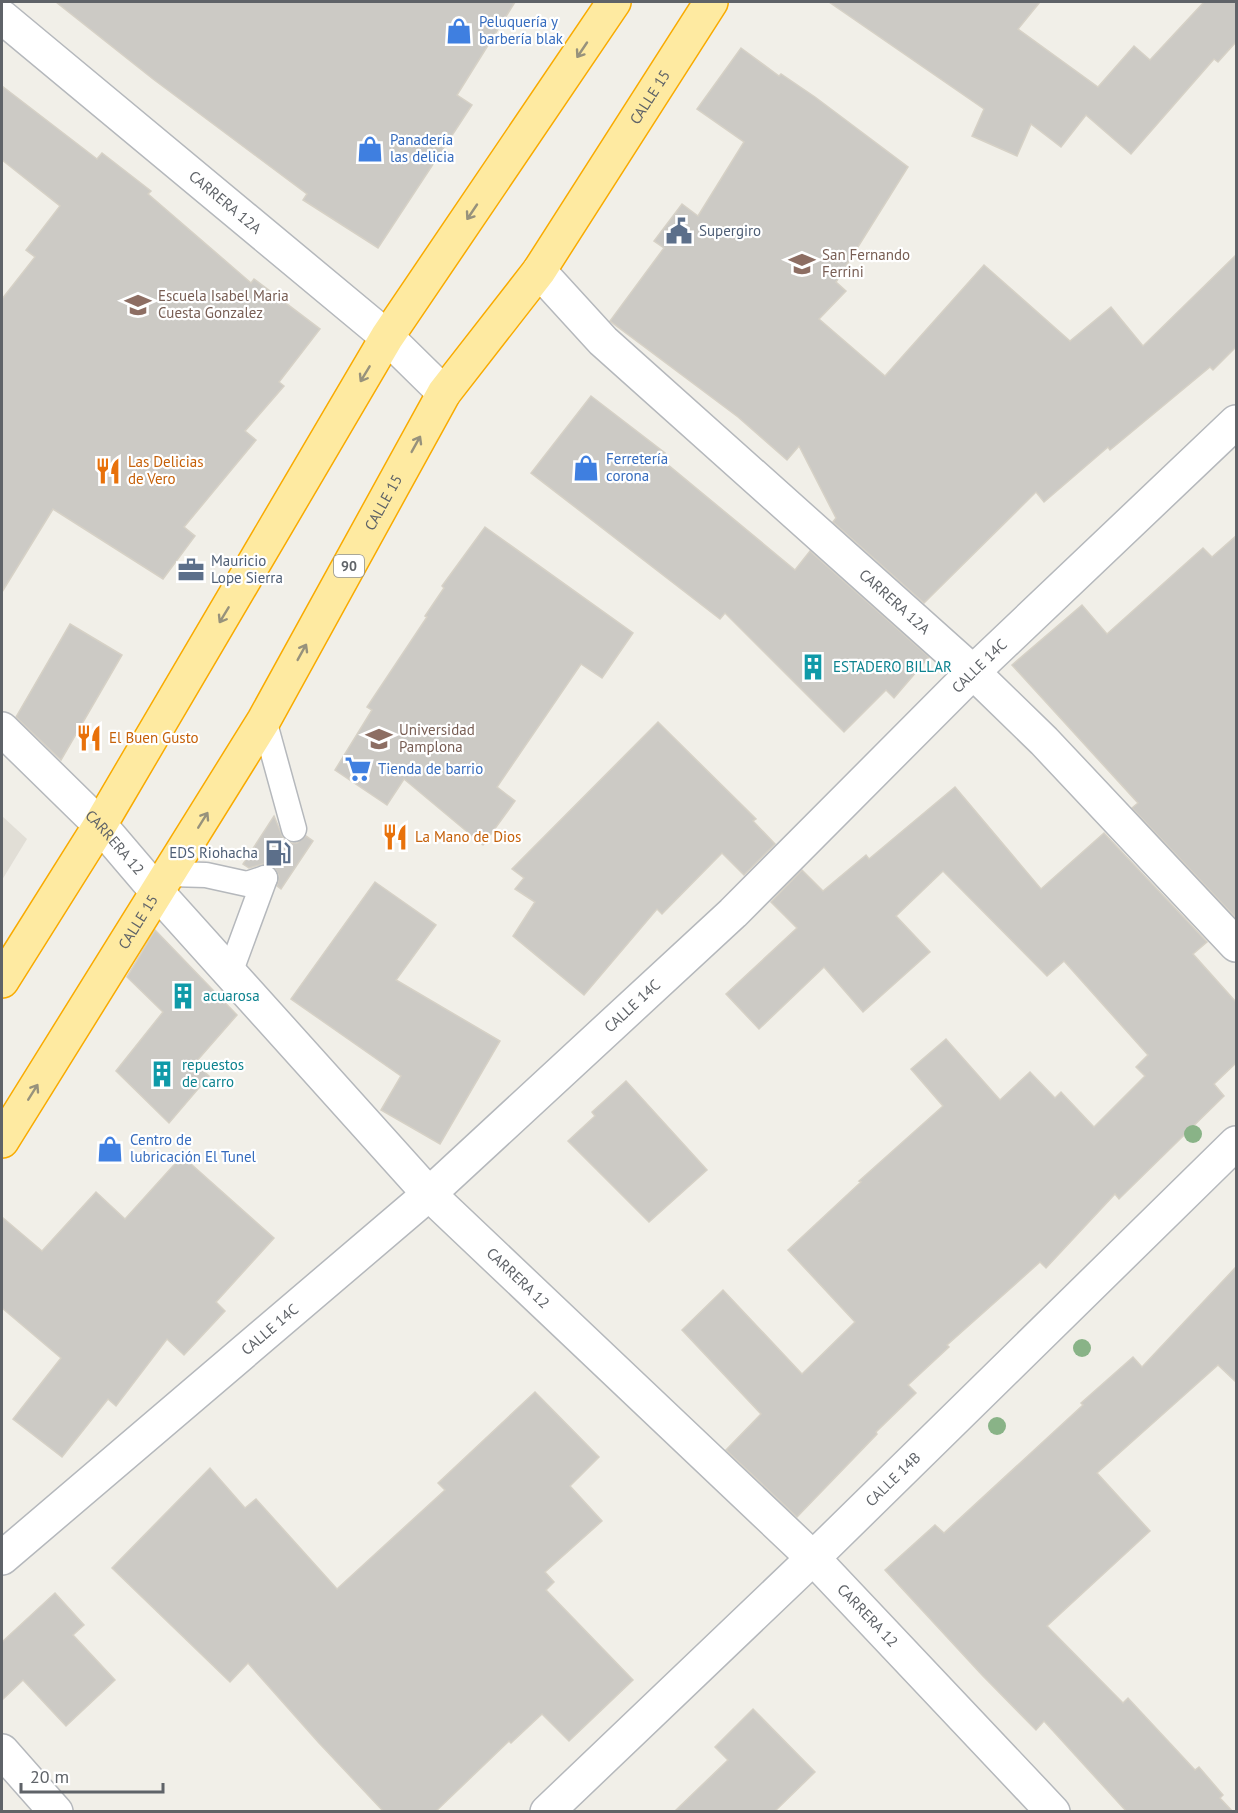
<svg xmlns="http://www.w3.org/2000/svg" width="1238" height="1813" viewBox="0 0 1238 1813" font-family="'PT Sans',sans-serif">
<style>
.education{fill:#e1ded6}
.building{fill:#cccac5;stroke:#d6d1c6;stroke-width:1.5}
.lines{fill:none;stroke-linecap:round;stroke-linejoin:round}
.service-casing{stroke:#b5b8bc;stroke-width:27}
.minor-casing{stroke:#b5b8bc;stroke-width:36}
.trunk-casing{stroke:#f9ab00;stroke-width:36}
.service{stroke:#fff;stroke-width:24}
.minor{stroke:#fff;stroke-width:33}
.trunk{stroke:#feeaa1;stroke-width:33}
.tree{fill:#89b387}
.oneway{stroke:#97927c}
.labels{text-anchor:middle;stroke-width:4.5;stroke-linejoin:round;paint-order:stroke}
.shield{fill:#fff;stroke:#8f9295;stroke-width:1.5}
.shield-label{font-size:14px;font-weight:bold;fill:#5f6368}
.shop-label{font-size:15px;fill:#366cbe;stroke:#fff;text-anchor:start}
.street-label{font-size:15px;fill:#5f6368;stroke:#fff}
.service-label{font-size:15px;fill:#4e5e75;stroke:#fff;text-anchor:start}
.education-label{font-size:15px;fill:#785e54;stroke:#fff;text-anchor:start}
.food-label{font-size:15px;fill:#c56008;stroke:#fff;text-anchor:start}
.culture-label{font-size:15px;fill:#0d838f;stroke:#fff;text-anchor:start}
</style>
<rect width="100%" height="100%" fill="#f1efe8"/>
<!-- education -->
<path class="education" d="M2,816L27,839L2,880Z"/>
<!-- building -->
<g class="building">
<path d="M56,2H515L457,95L472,105L378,248L303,200L307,194L153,79Z"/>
<path d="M829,2H1040L1018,29L1098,87L1134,46L1150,60L1204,2H1236V42L1218,62L1214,59L1131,154L1086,115L1061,147L1031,124L1017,156L972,136L984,109Z"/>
<path d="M741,48L779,76L781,74L815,97L908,167L836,282L846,291L819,319L885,376L984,265L1070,341L1111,307L1143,346L1236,255V347L1213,370L1210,367L1110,450L1108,447L1044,502L1036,492L924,603L833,522L836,518L799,446L787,460L738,417L610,321L664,248L654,241L682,204L698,216L744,142L697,109Z"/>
<path d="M2,86L97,159L102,153L151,191L148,194L251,283L254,279L320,329L279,382L284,386L245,431L256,440L184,527L195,536L163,579L53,509L2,592V299L35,257L26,250L60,206L2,160Z"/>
<path d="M591,396L665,453L661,459L795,570L810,551L929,657L894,698L886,690L844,732L725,613L720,619L531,473Z"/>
<path d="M485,527L633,633L602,678L581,664L497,787L515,801L483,845L404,779L387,805L335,770L372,710L367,707L427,617L425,616L444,588L442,586Z"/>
<path d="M1236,536V918L1132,808L1138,803L1012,665L1082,605L1107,634L1203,548L1212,557Z"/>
<path d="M70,624L122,655L61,760L16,717Z"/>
<path d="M658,722L756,819L753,821L775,844L744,875L722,853L662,914L657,909L584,995L513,936L535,902L515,889L524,878L512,869Z"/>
<path d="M955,787L1041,889L1104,833L1207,942L1193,954L1236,1002V1063L1214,1084L1224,1096L1119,1199L1115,1194L1046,1268L1040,1262L947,1345L949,1347L908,1385L916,1393L876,1432L877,1434L797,1517L726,1450L761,1414L682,1330L723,1290L802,1374L855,1322L788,1250L861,1182L859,1181L943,1106L911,1069L946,1039L1000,1100L1030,1072L1055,1098L1061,1092L1094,1127L1145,1076L1136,1067L1148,1055L1064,961L1047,976L943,871L896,916L930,952L863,1012L824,967L759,1029L726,994L797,928L771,902L802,870L823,891L866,855L869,859Z"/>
<path d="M274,816L284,840L291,843H297L306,836L313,841L281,889L277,886L279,876L274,867L263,864L249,868L243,864Z"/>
<path d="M375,882L436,925L396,980L500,1041L440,1144L381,1110L401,1076L291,999Z"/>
<path d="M155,930L237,1015L195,1063L209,1076L169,1123L116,1071L163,1012L127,977Z"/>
<path d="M626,1081L707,1170L649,1222L568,1141L595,1116L592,1112Z"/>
<path d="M182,1156L274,1238L216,1302L225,1311L184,1355L167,1339L116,1406L108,1399L62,1457L13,1419L61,1358L2,1308V1217L42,1251L96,1192L125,1219Z"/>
<path d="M1236,1267V1382L1218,1365L1097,1473L1150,1531L1047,1626L1123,1703L1128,1698L1195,1770L1199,1767L1223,1795L1220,1798L1233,1812H1127L1044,1721L1036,1730L982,1675L885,1570L935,1525L944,1533L1083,1405L1081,1403L1133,1357L1142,1367Z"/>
<path d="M535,1392L599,1457L570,1486L602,1521L545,1572L554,1582L546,1590L633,1680L569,1741L542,1714L511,1743L509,1741L435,1812H384L319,1743L248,1663L230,1682L112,1568L210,1468L245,1508L256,1499L337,1589L445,1490L438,1483Z"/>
<path d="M55,1593L84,1625L73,1635L115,1680L66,1726L23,1680L2,1700V1642Z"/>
<path d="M753,1709L815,1772L774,1812H674L728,1760L715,1747Z"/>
</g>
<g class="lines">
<!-- service casing -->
<g class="service-casing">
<g id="service">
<path d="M264,720L294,829"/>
<path d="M170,874L206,875L247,884L265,878"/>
<path d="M230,973L265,878"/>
</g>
</g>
<!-- minor casing -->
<g class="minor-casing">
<g id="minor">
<path id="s1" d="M2,17L387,337L444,393"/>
<path id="s2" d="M539,271L603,341L973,672L1044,741L1236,945"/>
<path id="s3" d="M2,729L100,825L158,893L429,1194L813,1558L1053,1812"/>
<path id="s4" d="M2,1558L429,1194L733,913L973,672L1236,422"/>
<path d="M2,1751L56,1812"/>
<path id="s5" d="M547,1812L813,1558L1236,1143"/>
</g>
</g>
<!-- trunk casing -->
<g class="trunk-casing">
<g id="trunk">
<path d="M2,981L100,825L387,337L614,2"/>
<path id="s6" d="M2,1141L264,720L444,393L539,271L711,2"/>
</g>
</g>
<!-- service -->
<use href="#service" class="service"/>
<!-- minor -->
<use href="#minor" class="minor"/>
<!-- trunk -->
<use href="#trunk" class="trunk"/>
</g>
<!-- trees -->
<g class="tree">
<circle cx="1193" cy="1134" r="9"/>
<circle cx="1082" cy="1348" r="9"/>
<circle cx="997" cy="1426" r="9"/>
</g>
<!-- one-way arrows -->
<defs><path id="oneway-shaft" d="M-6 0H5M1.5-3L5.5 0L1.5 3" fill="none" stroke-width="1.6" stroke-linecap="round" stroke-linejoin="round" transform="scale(1.5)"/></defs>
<g class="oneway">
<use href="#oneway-shaft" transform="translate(582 50) rotate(124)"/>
<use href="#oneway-shaft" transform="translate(472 212) rotate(124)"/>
<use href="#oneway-shaft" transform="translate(365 374) rotate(121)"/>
<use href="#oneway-shaft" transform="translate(416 444) rotate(-61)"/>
<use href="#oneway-shaft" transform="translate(224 615) rotate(121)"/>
<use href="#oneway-shaft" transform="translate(302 652) rotate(-61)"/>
<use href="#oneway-shaft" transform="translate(203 820) rotate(-58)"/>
<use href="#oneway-shaft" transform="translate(33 1092) rotate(-58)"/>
</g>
<!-- icons -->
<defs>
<g id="shop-bare" transform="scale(2.07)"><path d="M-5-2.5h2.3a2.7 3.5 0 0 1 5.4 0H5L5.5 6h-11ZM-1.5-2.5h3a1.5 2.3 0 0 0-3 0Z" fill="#3f7fe0" stroke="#fff" stroke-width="2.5" paint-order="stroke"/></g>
<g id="civic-bare" transform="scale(2.07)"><path d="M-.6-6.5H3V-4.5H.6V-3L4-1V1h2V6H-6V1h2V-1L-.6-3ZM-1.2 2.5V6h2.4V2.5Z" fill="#5c6f8a" stroke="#fff" stroke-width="2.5" paint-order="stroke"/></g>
<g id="school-bare" transform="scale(2.07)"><path d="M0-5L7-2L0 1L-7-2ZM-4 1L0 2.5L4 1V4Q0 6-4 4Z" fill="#8d6e63" stroke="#fff" stroke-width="2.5" paint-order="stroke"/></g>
<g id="restaurant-bare" transform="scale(2.07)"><path d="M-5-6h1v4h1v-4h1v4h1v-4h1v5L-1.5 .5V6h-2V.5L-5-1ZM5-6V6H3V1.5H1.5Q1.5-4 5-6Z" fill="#e8710a" stroke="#fff" stroke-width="2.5" paint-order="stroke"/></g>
<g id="office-bare" transform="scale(2.07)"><path d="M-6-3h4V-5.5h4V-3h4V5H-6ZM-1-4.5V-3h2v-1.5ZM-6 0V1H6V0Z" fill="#5c6f8a" stroke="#fff" stroke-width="2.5" paint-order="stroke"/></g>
<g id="building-bare" transform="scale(2.07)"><path d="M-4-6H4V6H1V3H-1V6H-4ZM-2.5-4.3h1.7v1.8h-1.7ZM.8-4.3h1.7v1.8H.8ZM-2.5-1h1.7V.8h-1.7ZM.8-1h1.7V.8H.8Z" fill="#0f9aa8" stroke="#fff" stroke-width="2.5" paint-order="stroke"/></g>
<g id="university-bare" transform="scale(2.07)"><path d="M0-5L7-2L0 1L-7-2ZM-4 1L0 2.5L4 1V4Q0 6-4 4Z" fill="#8d6e63" stroke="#fff" stroke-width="2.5" paint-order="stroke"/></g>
<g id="supermarket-bare" transform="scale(2.07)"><path d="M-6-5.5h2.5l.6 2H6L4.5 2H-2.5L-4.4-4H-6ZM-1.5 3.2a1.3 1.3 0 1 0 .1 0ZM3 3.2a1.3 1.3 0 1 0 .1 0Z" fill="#3f7fe0" stroke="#fff" stroke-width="2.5" paint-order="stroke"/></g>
<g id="fuel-bare" transform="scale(2.07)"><path d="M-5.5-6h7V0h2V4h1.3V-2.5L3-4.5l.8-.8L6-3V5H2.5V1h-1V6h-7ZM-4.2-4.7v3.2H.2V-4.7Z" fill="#5c6f8a" stroke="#fff" stroke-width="2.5" paint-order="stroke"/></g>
</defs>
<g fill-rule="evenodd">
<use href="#shop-bare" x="459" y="31"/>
<use href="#shop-bare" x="370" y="149"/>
<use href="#civic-bare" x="679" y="231"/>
<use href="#school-bare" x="802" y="264"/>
<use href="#school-bare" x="138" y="305"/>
<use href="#shop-bare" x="586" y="468"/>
<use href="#restaurant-bare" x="108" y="471"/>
<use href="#office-bare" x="191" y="570"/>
<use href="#building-bare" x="813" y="667"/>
<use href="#restaurant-bare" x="89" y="738"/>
<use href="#university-bare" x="379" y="739"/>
<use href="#supermarket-bare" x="358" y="769"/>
<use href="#restaurant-bare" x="395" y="837"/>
<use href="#fuel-bare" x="278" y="853"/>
<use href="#building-bare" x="183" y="996"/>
<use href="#building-bare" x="162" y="1074"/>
<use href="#shop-bare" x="110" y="1149"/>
</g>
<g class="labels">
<!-- shield labels -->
<rect class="shield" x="334" y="555" width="30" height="22" rx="4.5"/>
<g class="shield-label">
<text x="349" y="571">90</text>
</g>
<!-- shop labels -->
<g class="shop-label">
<text x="479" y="27">Peluquería y<tspan x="479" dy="17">barbería blak</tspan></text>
<text x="390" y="145">Panadería<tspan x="390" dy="17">las delicia</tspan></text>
<text x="606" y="464">Ferretería<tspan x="606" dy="17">corona</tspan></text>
<text x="378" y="774">Tienda de barrio</text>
<text x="130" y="1145">Centro de<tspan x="130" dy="17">lubricación El Tunel</tspan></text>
</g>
<!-- street labels -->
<g class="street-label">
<text dy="5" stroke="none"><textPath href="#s6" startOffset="1230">CALLE 15</textPath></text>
<text dy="5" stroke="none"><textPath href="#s1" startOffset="290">CARRERA 12A</textPath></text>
<text dy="5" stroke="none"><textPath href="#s6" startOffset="744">CALLE 15</textPath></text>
<text dy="5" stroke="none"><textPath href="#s2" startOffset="486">CARRERA 12A</textPath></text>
<text dy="5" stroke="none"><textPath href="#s4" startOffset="1324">CALLE 14C</textPath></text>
<text dy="5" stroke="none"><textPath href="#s3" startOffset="160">CARRERA 12</textPath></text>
<text dy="5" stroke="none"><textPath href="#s6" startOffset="258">CALLE 15</textPath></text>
<text dy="5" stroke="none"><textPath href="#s4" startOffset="838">CALLE 14C</textPath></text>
<text dy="5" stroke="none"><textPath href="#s3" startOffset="754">CARRERA 12</textPath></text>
<text dy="5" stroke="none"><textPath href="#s4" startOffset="352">CALLE 14C</textPath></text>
<text dy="5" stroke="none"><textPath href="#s5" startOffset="480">CALLE 14B</textPath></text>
<text dy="5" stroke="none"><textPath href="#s3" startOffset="1240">CARRERA 12</textPath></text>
</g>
<!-- service labels -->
<g class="service-label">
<text x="699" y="236">Supergiro</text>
<text x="211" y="566">Mauricio<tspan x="211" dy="17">Lope Sierra</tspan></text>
<text x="258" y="858" text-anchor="end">EDS Riohacha</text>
</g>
<!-- education labels -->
<g class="education-label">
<text x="822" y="260">San Fernando<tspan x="822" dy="17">Ferrini</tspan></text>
<text x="158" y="301">Escuela Isabel Maria<tspan x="158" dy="17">Cuesta Gonzalez</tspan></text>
<text x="399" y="735">Universidad<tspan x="399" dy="17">Pamplona</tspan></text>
</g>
<!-- food labels -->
<g class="food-label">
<text x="128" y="467">Las Delicias<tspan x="128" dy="17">de Vero</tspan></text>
<text x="109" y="743">El Buen Gusto</text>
<text x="415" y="842">La Mano de Dios</text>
</g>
<!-- culture labels -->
<g class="culture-label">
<text x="833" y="672">ESTADERO BILLAR</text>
<text x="203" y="1001">acuarosa</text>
<text x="182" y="1070">repuestos<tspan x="182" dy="17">de carro</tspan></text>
</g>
</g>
<!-- border -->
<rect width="1238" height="1813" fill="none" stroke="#5f6368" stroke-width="6"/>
<!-- scale -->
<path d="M21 1783v9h142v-9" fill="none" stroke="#5f6368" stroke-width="3"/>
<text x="30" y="1783" font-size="18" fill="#5f6368" stroke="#ffffff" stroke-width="4.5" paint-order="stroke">20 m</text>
</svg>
